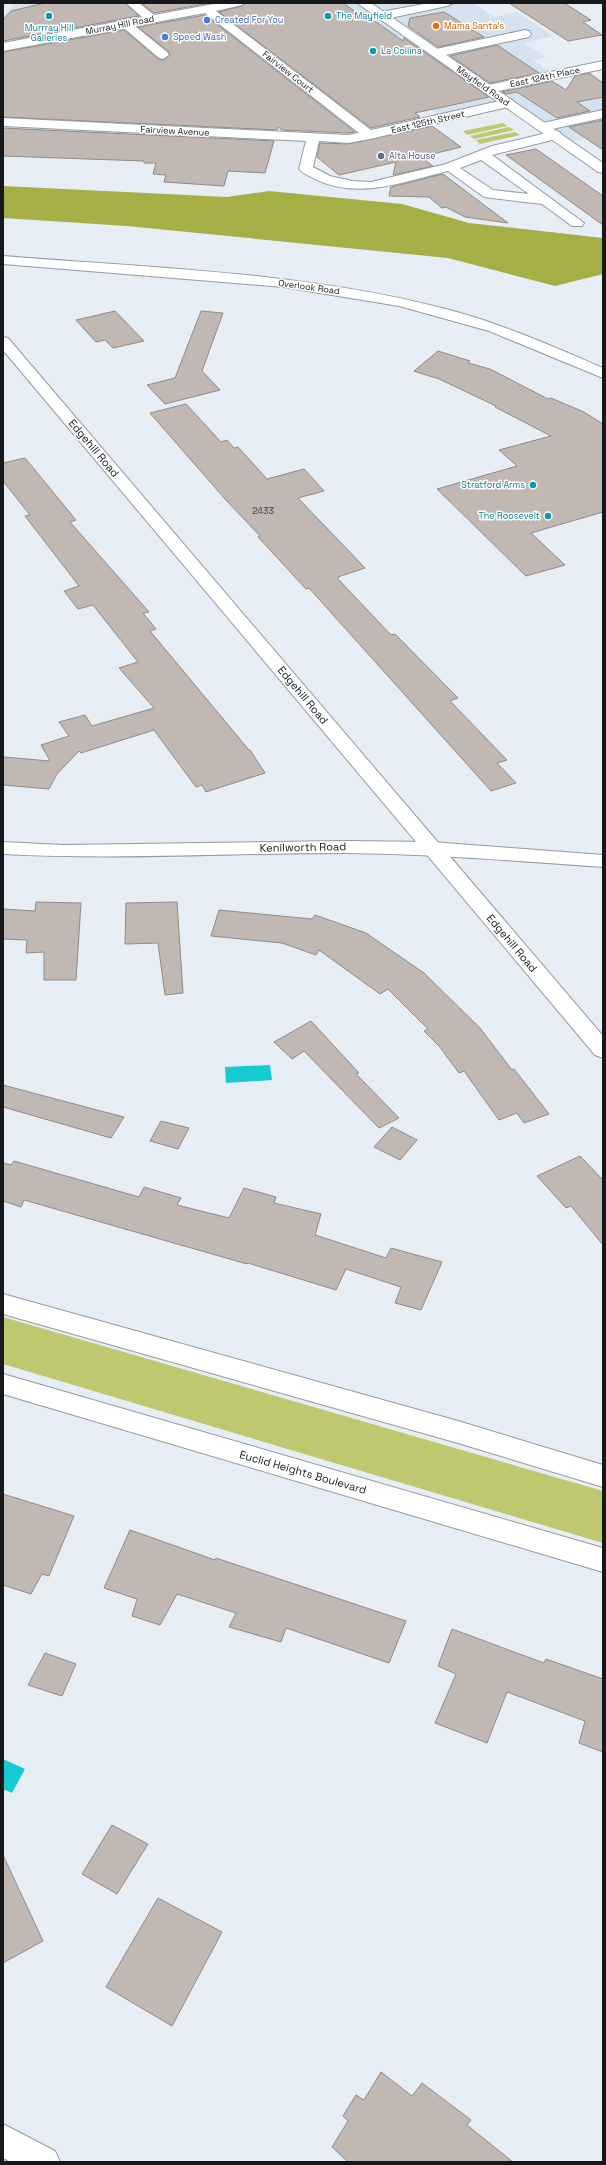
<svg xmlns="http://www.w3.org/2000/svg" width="606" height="2165" viewBox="0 0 606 2165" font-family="'Space Grotesk',sans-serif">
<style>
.built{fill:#d4e1ee}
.green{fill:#bfc76f}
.forest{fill:#a6ae46}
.water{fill:#16cad1}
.building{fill:#c1b8b3;stroke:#928985}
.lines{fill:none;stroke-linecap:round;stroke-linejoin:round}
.minor-casing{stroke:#939aa0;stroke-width:2}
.major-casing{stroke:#939aa0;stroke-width:2}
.minor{fill:#fff;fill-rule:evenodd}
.major{fill:#fff;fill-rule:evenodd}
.culture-dot{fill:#0f9aa8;stroke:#fff;stroke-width:1.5}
.shop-dot{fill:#3f7fe0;stroke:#fff;stroke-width:1.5}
.food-dot{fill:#e8710a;stroke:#fff;stroke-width:1.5}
.service-dot{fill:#5c6f8a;stroke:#fff;stroke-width:1.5}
.labels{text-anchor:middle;stroke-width:3;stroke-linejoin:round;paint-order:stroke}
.far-culture-label{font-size:9px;fill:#0d838f;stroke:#fff;text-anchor:start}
.far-shop-label{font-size:9px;fill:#366cbe;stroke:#fff;text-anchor:start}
.far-street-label{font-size:9px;fill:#16181b;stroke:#fff}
.far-food-label{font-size:9px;fill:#c56008;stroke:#fff;text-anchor:start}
.far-service-label{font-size:9px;fill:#4e5e75;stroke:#fff;text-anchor:start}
.number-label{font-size:9px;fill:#414041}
.street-label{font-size:11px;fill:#16181b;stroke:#fff}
</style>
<rect width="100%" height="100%" fill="#e6edf4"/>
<!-- built -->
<path class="built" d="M19,3H110L138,27L221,10L213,3H474L494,17L517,12L553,36L524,43L546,57L533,60L555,75L545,77L565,91L603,95V134L565,143L508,103L443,118L404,90L316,41L267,51L253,40L172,57L127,20L3,43V18L14,4Z"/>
<!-- green -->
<g class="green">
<path d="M503,123L507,126L467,135L463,131Z"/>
<path d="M509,127L514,130L474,139L470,136Z"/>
<path d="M515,132L520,135L480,144L476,140Z"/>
<path d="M3,1317L603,1491V1543L3,1364Z"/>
</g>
<!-- forest -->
<path class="forest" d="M3,186L227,197L269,191L402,204L469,223L603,238V274L555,286L448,258L127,226L3,218Z"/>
<!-- water -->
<g class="water">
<path d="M270,1065L272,1080L226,1083L225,1067Z"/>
<path d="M3,1759L25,1769L12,1793L3,1789Z"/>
</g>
<!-- building -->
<g class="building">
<path d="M45,3H125L139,16L3,41V20L11,11Z"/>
<path d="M141,3H211L154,13Z"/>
<path d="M246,3H343L367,20L372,19L403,41L404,38L489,97L415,113L420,117L371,128L219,12L242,6Z"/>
<path d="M509,3H564L591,20L583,22L602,35L568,41Z"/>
<path d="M444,12L484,37L438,47L408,26L410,18Z"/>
<path d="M205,15L355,132L348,133L282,130L278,127L277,130L3,117V52L124,30L158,59L164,60L170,55L168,51L138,27Z"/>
<path d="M497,45L539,73L490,83L450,56Z"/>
<path d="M589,73L603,83V97L577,102L590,111L557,118L517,92L506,94L502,92L552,81L566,90L575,76Z"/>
<path d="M603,120V150L569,127Z"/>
<path d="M432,126L461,147L421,157L433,166L393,175L396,162L339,175L317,157L320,143L348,144Z"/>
<path d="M3,128L274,141L265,173L228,171L224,186L164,182L166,175L153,174L156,163H144V161L3,156Z"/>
<path d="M536,149L603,196V225L506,155Z"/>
<path d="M443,174L508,223L465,217L446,207L442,208L429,197L389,196L391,187Z"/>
<path d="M115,311L144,341L113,348L105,340L96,342L76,320Z"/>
<path d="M201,311L223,313L202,371L220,390L165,404L147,385L175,378Z"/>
<path d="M438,351L470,361L468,363L490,369L548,399L551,398L584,412L603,424V512L531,533L565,565L526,576L437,489L517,466L499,450L551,436L495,407L496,406L439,379L414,371Z"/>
<path d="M186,404L221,442L227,440L234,448L238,447L267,479L304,469L324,491L298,498L365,568L338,577V579L391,635L395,634L458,698L450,701L507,760L497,763L516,783L491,791L309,588L306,589L258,537L260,536L225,499L150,413Z"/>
<path d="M25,458L76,520L70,522L149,612L143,613L156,629L150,631L249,750H250L265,773L206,792L202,785L196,787L154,730L81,753L79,751L57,774L49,789L3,785V757L50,761L41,745L69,736L59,722L85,715L92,726L154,708L119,668L138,662L93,605L78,609L64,591L79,586L25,516L30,515L3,481V463Z"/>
<path d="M36,902L81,903L76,980H44V952L26,953L27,940L3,939V909L35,911Z"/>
<path d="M177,902L183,993L165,995L158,943L125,944L126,903Z"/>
<path d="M219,910L312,919L315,915L366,933L424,973L480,1028L512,1070L514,1069L549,1114L524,1123L517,1113L499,1120L464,1071L459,1073L439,1046L424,1031L428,1029L388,989L380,994L319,950L316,955L282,943L211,936Z"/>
<path d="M311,1021L359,1073L356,1074L399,1118L379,1128L304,1051L292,1059L274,1042Z"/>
<path d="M3,1085L97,1110L124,1117L111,1138L3,1107Z"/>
<path d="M161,1121L189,1128L178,1149L150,1141Z"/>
<path d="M392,1127L417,1140L400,1160L374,1147Z"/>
<path d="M580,1156L603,1180V1245L571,1206L566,1208L537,1176Z"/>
<path d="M14,1161L139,1197L144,1187L181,1198L177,1205L229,1218L244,1188L276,1197L274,1203L321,1214L315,1235L386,1258L391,1248L442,1262L421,1310L395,1303L401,1287L346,1269L336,1290L248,1263L247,1264L24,1200L21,1207L3,1201V1163L11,1165Z"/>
<path d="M3,1494L74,1516L49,1576L42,1574L31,1594L3,1585Z"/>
<path d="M130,1530L215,1560L216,1558L406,1621L389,1663L286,1628L281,1642L229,1627L236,1613L177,1594L160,1625L132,1616L137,1599L104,1588Z"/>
<path d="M452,1629L544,1663L546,1659L603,1679V1752L579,1743L585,1721L507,1692L487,1743L435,1723L456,1674L438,1666Z"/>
<path d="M45,1653L76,1664L62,1696L28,1685Z"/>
<path d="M112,1825L148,1844L117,1894L82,1874Z"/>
<path d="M3,1855L43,1941L3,1963Z"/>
<path d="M158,1898L222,1932L172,2026L106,1987Z"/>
<path d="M381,2072L412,2096L422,2083L471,2120L467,2125L513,2162H348L332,2147L348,2121L343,2116L356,2095L364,2100Z"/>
</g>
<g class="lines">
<!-- minor casing -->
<g class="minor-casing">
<g id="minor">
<path d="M126,3H139L154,15L219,3H244L242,5L216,11L371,130L508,99L512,100L514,103L512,106L370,139L348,143L319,141L313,167L330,176L352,181L371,182L446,164L492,146L555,131L560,132L561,135L560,138L492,155L584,223L582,226H572L542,204L484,197L448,171C404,182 358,200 315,179C310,176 303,174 299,169L306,141L3,126V118L348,135L359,133L205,13L135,26L167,52L169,55L163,59L159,58L124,28L3,51V43L142,17ZM481,160L529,194L493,190L460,168Z"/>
<path d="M429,3H453L447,6L381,20L375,16L381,12Z"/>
<path d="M525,30L529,31L531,34L529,37L436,57L430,53L436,49Z"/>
<path d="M603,61V69L488,93L482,89L488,85Z"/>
<path d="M603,110V118L543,131L537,127L538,124Z"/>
<path d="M3,256C151,268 310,272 453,311C505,325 554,347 603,368V378L489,331L399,306L283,287L3,264Z"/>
<path d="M3,337L8,338L603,1036V1058L595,1055L3,350Z"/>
<path d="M3,2124L55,2151L60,2162H11L3,2158Z"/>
</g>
</g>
<!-- major casing -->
<g class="major-casing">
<g id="major">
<path d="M357,3H371L603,163V173L598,172Z"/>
<path d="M345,841L432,842L603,855V867C518,861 433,854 347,853C232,853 118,860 3,854V842L63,845Z"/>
<path d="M3,1294L458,1421L603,1465V1487L458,1443L3,1314Z"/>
<path d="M3,1374L603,1548V1572L3,1394Z"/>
</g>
</g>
<!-- minor -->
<use href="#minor" class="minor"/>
<!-- major -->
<use href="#major" class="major"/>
</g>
<!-- markers -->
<g class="culture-dot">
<circle cx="49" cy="16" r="4"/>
<circle cx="328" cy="16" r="4"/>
<circle cx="373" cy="51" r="4"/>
<circle cx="533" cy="485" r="4"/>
<circle cx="548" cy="516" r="4"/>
</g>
<g class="shop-dot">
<circle cx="207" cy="20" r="4"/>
<circle cx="165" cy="37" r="4"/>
</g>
<circle class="food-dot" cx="436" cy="26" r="4"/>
<circle class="service-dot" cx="381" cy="156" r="4"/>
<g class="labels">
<!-- far-culture labels -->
<g class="far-culture-label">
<text x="336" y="19">The Mayfield</text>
<text x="49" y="31" text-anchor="middle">Murrray Hill<tspan x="49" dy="10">Galleries</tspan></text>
<text x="381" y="54">La Collina</text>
<text x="525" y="488" text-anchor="end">Stratford Arms</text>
<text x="540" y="519" text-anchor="end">The Roosevelt</text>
</g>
<!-- far-shop labels -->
<g class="far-shop-label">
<text x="215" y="23">Created For You</text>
<text x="173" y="40">Speed Wash</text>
</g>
<!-- far-street labels -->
<g class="far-street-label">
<text transform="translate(120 25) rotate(-11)" y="3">Murray Hill Road</text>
<text transform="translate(288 72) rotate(38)" y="3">Fairview Court</text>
<text transform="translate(545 77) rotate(-12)" y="3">East 124th Place</text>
<text transform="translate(483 86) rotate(35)" y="3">Mayfield Road</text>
<text transform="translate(428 122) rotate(-13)" y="3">East 125th Street</text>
<text transform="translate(175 131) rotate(3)" y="3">Fairview Avenue</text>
<text transform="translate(309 287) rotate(8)" y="3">Overlook Road</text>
</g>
<!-- far-food labels -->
<g class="far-food-label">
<text x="444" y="29">Mama Santa's</text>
</g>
<!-- far-service labels -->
<g class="far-service-label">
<text x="389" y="159">Alta House</text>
</g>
<!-- number labels -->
<g class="number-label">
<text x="263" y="514">2433</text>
</g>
<!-- street labels -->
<g class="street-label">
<text transform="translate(94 448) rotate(50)" y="4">Edgehill Road</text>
<text transform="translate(303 695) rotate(50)" y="4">Edgehill Road</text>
<text transform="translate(303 847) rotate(-1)" y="4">Kenilworth Road</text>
<text transform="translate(512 943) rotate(50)" y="4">Edgehill Road</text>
<text transform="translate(303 1472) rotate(16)" y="4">Euclid Heights Boulevard</text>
</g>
</g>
<!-- border -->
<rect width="606" height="2165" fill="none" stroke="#16181b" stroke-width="8"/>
</svg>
